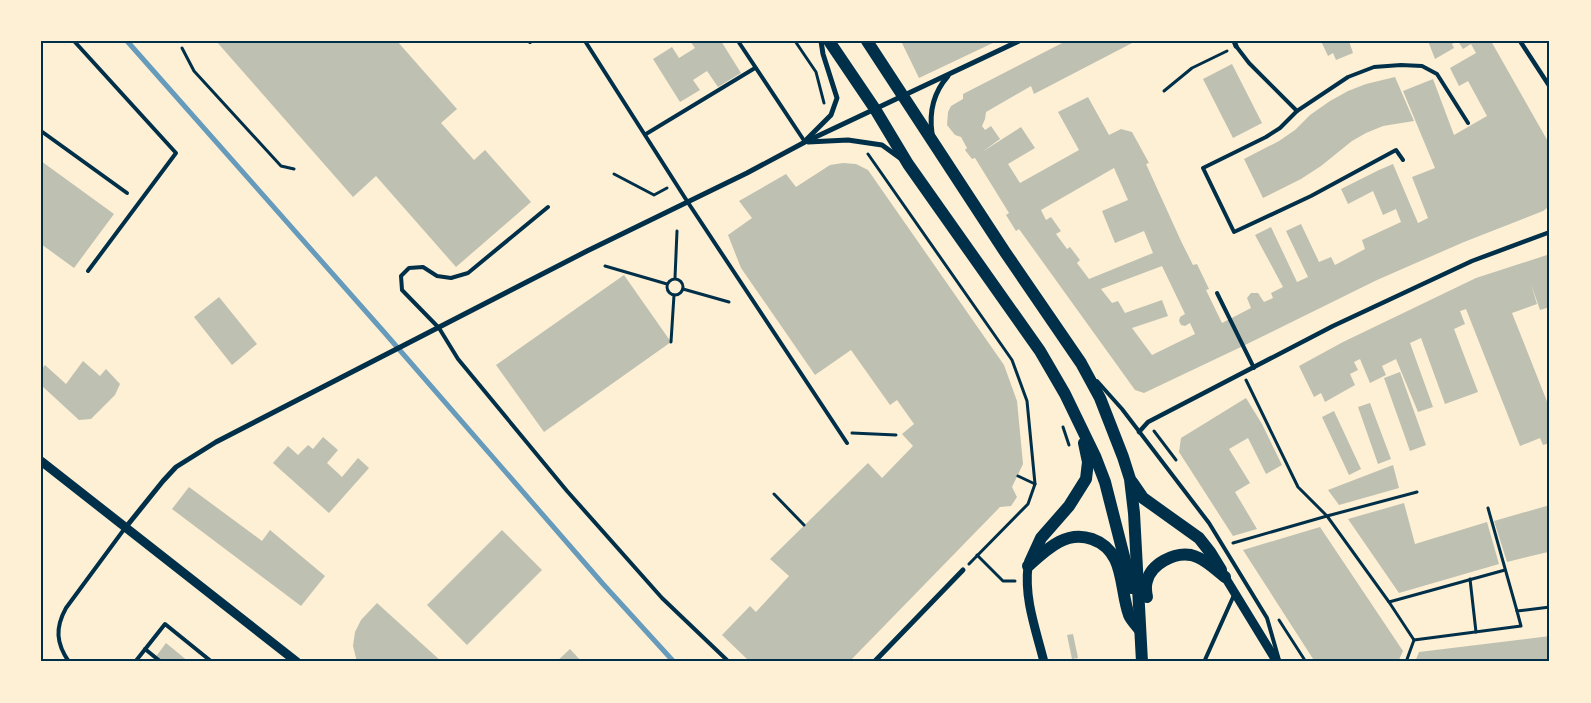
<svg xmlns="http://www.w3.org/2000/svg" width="1591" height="703" viewBox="0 0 1591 703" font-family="'Space Grotesk',sans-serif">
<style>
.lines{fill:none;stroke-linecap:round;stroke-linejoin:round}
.stream{stroke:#669bbc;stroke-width:5}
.building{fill:#bec0b2;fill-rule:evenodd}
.path{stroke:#003049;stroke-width:3}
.service{stroke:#003049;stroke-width:4}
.pedestrian{stroke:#003049;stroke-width:4.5}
.minor{stroke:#003049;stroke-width:5}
.tertiary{stroke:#003049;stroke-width:9}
.primary{stroke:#003049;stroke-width:12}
.neatline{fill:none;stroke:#003049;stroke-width:2}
</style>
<rect width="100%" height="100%" fill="#fdf0d5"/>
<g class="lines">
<!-- stream -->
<path class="stream" d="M127,41L384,332L603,584L674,662"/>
</g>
<!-- building -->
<g class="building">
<path d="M216,41H397L457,109L441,123L474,160L485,150L531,202L456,267L376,176L353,197Z"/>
<path d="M690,41H721L741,73L718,87L707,71L693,80L700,90L680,102L653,59L672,47L679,58L695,48Z"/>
<path d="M901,41H997L919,78Z"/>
<path d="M1066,41H1136L1034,94L1031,86L986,112L985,119L982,126L985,130L991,126L1000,139L982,152L1021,127L1035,148L1008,164L1020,183L1079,150L1058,112L1088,97L1109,135L1121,129L1132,132L1149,163L1146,164L1181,241L1193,265L1197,264L1209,289L1206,290L1222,323L1251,308L1247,298L1251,293H1258L1264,302L1273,298L1271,293L1283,287L1255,235L1271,227L1297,282L1308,277L1286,231L1301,224L1319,262L1331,257L1335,265L1365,249L1362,240L1401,222L1396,209L1383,215L1373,191L1348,204L1341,189L1379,170L1393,164L1418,223L1428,218L1412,177L1435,168L1403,91L1433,79L1454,135L1487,116L1468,81L1459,86L1450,68L1476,53L1471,44L1463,49L1458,41H1491L1550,145V206L1543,211L1464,242L1377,280L1243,346L1144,393L1135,390L1019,229L1016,231L1006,215L1009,213L975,158L972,159L965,150L967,148L961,137L955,135L947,125L948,112L951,106L963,99V94ZM1114,168L1128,200L1102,211L1115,243L1144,231L1153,253L1089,279L1077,263L1080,260L1070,247L1067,249L1056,234L1061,231L1051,217L1046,220L1041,210ZM1162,266L1185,314L1180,317L1179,321L1181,325L1185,326L1190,323L1195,334L1152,355L1132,328L1168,316L1162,300L1125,313L1118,301L1112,303L1101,289Z"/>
<path d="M1321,41H1349L1353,53L1336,60L1333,53L1328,56Z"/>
<path d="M1428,41H1458L1452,44L1454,48L1435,59Z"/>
<path d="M1232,64L1262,123L1233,138L1203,79Z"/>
<path d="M1395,77L1414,121L1383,126L1366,133L1352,141L1321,166L1301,179L1263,198L1244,159L1279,141L1295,130L1310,115L1330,101L1348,91L1366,84Z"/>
<path d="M41,161L114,214L74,268L41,244Z"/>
<path d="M843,163L856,164L868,170L1004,365L1017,401L1023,464L1012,487L1017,497L1011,506L1000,507L849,662H744L747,659L722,635L750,606L756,612L789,576L770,559L868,463L882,478L913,446L902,434L914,424L897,400L890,405L851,350L815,375L741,268L728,235L752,218L739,201L786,174L796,187L830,165Z"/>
<path d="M1550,254V307L1540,310L1531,284L1537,304L1512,313L1550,409V443L1543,445L1540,438L1520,446L1466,309L1460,311L1465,324L1454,329L1478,392L1445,404L1421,338L1410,343L1433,407L1418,412L1396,359L1382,366L1386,375L1370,383L1360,359L1354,362L1358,370L1350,374L1355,385L1325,402L1321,393L1314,397L1299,366L1343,342L1476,278Z"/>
<path d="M624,275L671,342L544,432L496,365Z"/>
<path d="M219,297L257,344L232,365L194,317Z"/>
<path d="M83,361L100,376L106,369L120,384L115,395L91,419L79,420L41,385V370L45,365L66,384Z"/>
<path d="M1400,372L1426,445L1410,451L1384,378Z"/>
<path d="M1246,398L1262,424L1282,465L1266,474L1248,438L1229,449L1250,483L1235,492L1257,529L1233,536L1179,452L1181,438Z"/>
<path d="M1370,403L1391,459L1378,464L1358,407Z"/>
<path d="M1334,411L1361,469L1349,475L1322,417Z"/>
<path d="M323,437L338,450L327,463L342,477L358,458L369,468L329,513L273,463L288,446L298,455L308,445L313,449Z"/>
<path d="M1393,465L1399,488L1339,505L1328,490Z"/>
<path d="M189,487L262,541L270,530L325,576L301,606L172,509Z"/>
<path d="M1404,503L1415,544L1487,522L1499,564L1399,593L1348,519Z"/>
<path d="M1550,505V555L1548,552L1507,562L1494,521Z"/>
<path d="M1320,527L1403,651L1398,662H1315L1243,550Z"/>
<path d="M502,530L542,570L467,645L427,605Z"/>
<path d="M377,603L442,662H357L353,646L355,632L361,620Z"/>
<path d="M1073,634L1078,658L1072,659L1067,635Z"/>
<path d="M1550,636V662H1415L1419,652Z"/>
<path d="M166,643L189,662H152Z"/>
<path d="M570,649L582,662H556Z"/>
</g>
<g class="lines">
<!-- path -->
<g class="path">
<path d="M795,41L816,72L824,103"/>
<path d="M182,48L194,71L281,166L294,169"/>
<path d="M1164,91L1192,68L1227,51"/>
<path d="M868,154L1012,360L1027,401L1035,484L1028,504L969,564"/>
<path d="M614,174L654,195L667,188"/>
<path d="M605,266L667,284"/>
<path d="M675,278L677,231"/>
<circle cx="675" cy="287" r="8"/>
<path d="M683,289L729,302"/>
<path d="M671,342L674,295"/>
<path d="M1246,380L1298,487L1327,516L1389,602L1414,640L1521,626L1517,611L1550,607"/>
<path d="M1063,427L1069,445"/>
<path d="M1154,431L1176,460"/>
<path d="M852,433L896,435"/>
<path d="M1018,476L1035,484"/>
<path d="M774,494L804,525"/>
<path d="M1488,508L1517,611"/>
<path d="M1233,543L1327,516L1417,492"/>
<path d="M977,555L1003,581H1015"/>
<path d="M1470,579L1476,632"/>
<path d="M1389,602L1505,570"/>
<path d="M1279,620L1306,662"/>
<path d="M1406,662L1414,640"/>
</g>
<!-- service -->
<g class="service">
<path d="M74,41L176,153L88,271"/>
<path d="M585,41L687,201L847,443"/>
<path d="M738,41L805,142"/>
<path d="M530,42L531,41"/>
<path d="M1236,46L1249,63L1297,111"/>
<path d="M41,131L127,193"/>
<path d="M646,134L755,68"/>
<path d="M1403,160L1396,150L1311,196L1234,232L1203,168L1266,137L1280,128L1297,111L1348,77L1374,67L1401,65L1422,66L1437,74L1468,123"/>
<path d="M548,207L468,273L451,278L437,276L423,267L409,268L401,276L402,290L439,328L458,359L567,491L662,598L729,662"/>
<path d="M1217,293L1254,368"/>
<path d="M1097,381L1122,409L1209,523L1267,618L1279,660"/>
<path d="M145,649L161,662"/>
<path d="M69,662C56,643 55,628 66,608L125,528"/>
<path d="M135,662L165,624L212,662"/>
<path d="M1204,662L1234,595"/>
</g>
<!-- pedestrian -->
<g class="pedestrian">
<path d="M1520,41L1550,87"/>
<path d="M1139,432L1148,422L1333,326L1472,261L1550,232"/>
</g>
<!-- minor -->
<g class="minor">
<path d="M1234,41L1236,46"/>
<path d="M932,133C929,112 933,93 948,76"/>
<path d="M807,139L831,115L837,98L823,54L821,41"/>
<path d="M808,142L848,140L882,145L900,158"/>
<path d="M126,527L163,481L176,467L216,442L587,251L747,173L805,142L1019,41"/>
<path d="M874,662L963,570"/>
</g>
<!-- tertiary -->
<g class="tertiary">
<path d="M41,461L297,662"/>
<path d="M1028,566C1024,599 1036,630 1044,662"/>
<path d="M1225,577L1277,662"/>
</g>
<!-- primary -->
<g class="primary">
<path d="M829,41L875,109L908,164L1040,351L1065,394L1095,456L1105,482L1132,588"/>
<path d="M867,41L1005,252L1081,363L1100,398L1123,457L1130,479L1134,513L1142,662"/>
<path d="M1132,482L1143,498L1199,538L1210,552L1221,570"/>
<path d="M1030,562L1041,538L1069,506L1086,479L1088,462L1084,443"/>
<path d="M1028,566C1047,549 1066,530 1092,539C1126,551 1119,588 1129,615C1131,620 1137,626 1140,630"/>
<path d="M1147,597C1146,592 1145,586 1147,581C1151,564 1174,552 1191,555C1204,558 1215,569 1225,577"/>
</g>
</g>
<!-- border -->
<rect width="1591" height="703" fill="none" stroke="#fdf0d5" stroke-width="85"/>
<rect x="42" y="42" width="1506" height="618" class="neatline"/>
</svg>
